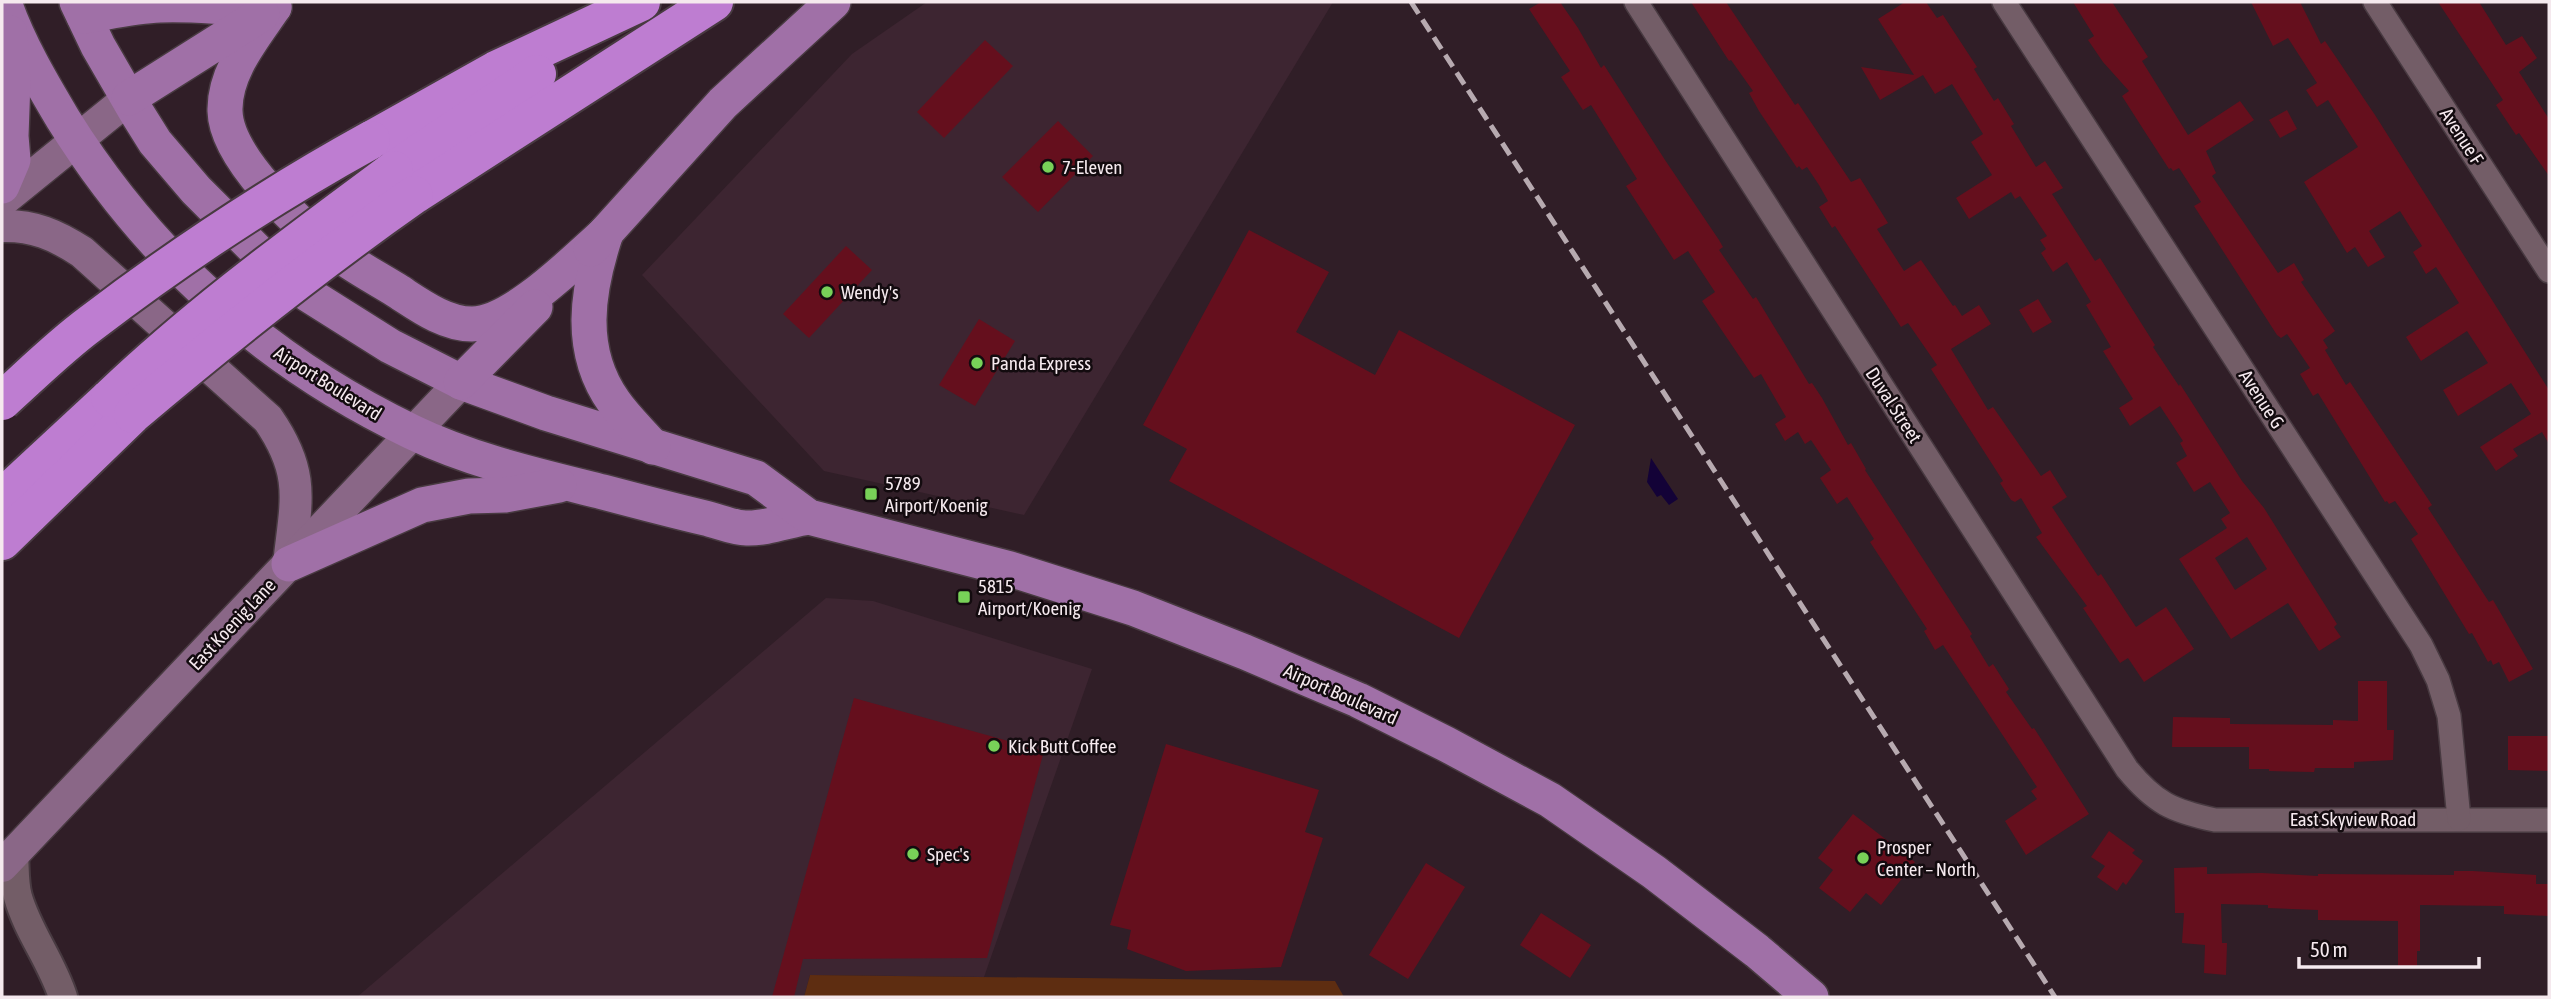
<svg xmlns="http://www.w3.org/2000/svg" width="2551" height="999" viewBox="0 0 2551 999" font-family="'Asap Condensed',sans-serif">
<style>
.built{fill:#3d2531}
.green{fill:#5e2d11}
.water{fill:#130237}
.building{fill:#650f1d;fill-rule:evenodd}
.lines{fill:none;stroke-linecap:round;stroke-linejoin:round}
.minor-casing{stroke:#483a41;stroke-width:26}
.tertiary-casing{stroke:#483a41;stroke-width:32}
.secondary-casing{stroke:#483a41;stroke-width:35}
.primary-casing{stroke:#483a41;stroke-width:38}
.motorway-casing{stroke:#483a41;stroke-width:42}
.minor{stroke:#735d67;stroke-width:23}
.tertiary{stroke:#735d67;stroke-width:28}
.secondary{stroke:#8a6787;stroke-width:32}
.primary{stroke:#a070a7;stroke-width:35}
.motorway{stroke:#be7dd1;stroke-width:38}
.rail{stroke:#b7aab0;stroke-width:5;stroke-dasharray:14 7;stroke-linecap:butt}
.motorway-bridge-casing{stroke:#483a41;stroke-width:42;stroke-linecap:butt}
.motorway-bridge{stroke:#be7dd1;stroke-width:38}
.poi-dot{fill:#78d158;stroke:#130b0f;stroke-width:2.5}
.labels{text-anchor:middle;stroke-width:5;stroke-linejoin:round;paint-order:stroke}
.street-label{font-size:19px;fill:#f5e9ee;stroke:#130b0f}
.poi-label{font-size:19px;fill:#f5e9ee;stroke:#130b0f;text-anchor:start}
</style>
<rect width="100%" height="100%" fill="#301e27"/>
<!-- built -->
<g class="built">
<path d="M927,2H1333L1024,515L824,471L642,275L852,54Z"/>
<path d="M826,598L873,601L1092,669L984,977L810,975L804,997H357Z"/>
</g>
<!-- green -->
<path class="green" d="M810,975L1335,981L1344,997H804Z"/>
<!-- water -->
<path class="water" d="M1651,458L1678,499L1669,505L1661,495L1657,497L1647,482Z"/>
<!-- building -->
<g class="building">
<path d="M1541,2H1560L1578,28L1601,68L1604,65L1665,160L1719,240L1723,247L1719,250L1753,299L1756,297L1809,384L1812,383L1822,398L1848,445L1851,443L1866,469L1865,470L1972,634L1970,636L1989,667L1993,664L2009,689L2006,692L2032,729L2034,728L2089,814L2026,855L2005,821L2037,799L2031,791L2037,787L1943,645L1935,650L1924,631L1927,629L1870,542L1874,539L1847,497L1837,504L1820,478L1831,470L1811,440L1805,444L1798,432L1785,441L1775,424L1786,417L1761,374L1754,378L1702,301L1715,292L1688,251L1674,260L1626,186L1637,179L1591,105L1583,110L1561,77L1570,71L1529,9Z"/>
<path d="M1691,2H1726L1795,105L1798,103L1851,182L1860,178L1888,223L1877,229L1904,271L1921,260L1953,306L1955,305L1962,316L1979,305L1991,324L1951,349L1988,410L1993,407L2041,476L2050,470L2067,497L2052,507L2098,576L2101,574L2136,627L2166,607L2194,649L2144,682L2128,658L2120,663L2083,608L2087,606L2036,537L2042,533L2021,498L2015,502L2011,500L2000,483L2003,481L1931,369L1937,365L1908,323L1901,327L1835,226L1832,228L1819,207L1828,201L1819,185L1807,167L1802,170L1799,166L1797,168L1759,111L1749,93L1753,91L1731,60L1729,61Z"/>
<path d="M1905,2H1926L1937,18L1943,15L1977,67L1974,69L1994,101L1998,98L2014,124L2011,126L2036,167L2045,161L2063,188L2052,194L2095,261L2100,258L2155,345L2153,347L2179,386L2180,384L2242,481L2264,508L2337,624L2334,627L2341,637L2319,651L2288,603L2231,639L2179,559L2227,528L2221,519L2230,513L2210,482L2194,492L2176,463L2187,456L2180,443L2183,441L2160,406L2130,426L2119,408L2133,399L2103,351L2111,347L2086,305L2091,302L2067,262L2053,272L2041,253L2046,249L2040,240L2047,236L2020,196L2015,199L2011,192L1969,219L1956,198L1992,175L1971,142L1983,134L1952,84L1935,94L1923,75L1880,100L1861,67L1914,75L1878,19ZM2247,537L2267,569L2235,590L2215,558Z"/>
<path d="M2073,2H2112L2148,57L2142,61L2188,135L2240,101L2254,120L2206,151L2216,173L2212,176L2278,273L2294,263L2304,280L2301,282L2335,331L2323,340L2328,348L2325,350L2346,385L2350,382L2432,505L2428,508L2489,602L2493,600L2533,669L2509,682L2499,662L2493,665L2491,660L2488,662L2472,633L2469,634L2411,539L2418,534L2395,501L2389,504L2387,501L2385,502L2318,393L2313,396L2300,374L2310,368L2287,334L2281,338L2277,335L2194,206L2201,202L2179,168L2173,171L2171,168L2169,169L2145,132L2122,96L2129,91L2103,62L2088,40L2094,36Z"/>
<path d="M2251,2H2300L2321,44L2325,41L2375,115L2549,390V444L2542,432L2513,449L2518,456L2496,471L2480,447L2531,414L2511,383L2458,416L2443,390L2488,363L2467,331L2421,361L2406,337L2459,303L2436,267L2426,274L2413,252L2422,246L2400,211L2369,231L2385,257L2368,267L2355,247L2347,253L2304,182L2358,147L2328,100L2317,107L2306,90L2317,83L2288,38L2273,46Z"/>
<path d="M2438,2H2479L2506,45L2522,36L2537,58L2519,72L2549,119V176L2519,133L2516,135L2496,105L2503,100Z"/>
<path d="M985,40L1013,66L944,138L917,112Z"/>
<path d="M2287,110L2297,129L2280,138L2269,120Z"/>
<path d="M1058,121L1093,156L1038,212L1002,177Z"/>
<path d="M1249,230L1329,272L1296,332L1375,375L1399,330L1575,425L1459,638L1169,481L1187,449L1143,425Z"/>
<path d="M846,246L872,270L809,338L783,314Z"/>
<path d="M2038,299L2052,322L2033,333L2019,310Z"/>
<path d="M979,319L1015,341L975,406L939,385Z"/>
<path d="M2358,681H2387V730H2394L2393,760L2354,762V768H2315L2314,772L2269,771V769H2249V747H2172L2173,717L2230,718V724L2333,725V720L2358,721Z"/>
<path d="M854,698L1044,751L987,958L803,959L794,997H772Z"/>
<path d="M2508,736H2549V771L2508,770Z"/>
<path d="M1166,744L1319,790L1305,832L1323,838L1281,967L1186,971L1127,949L1131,930L1110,925Z"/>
<path d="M1853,814L1915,862L1881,905L1866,893L1850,912L1819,888L1833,870L1818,858Z"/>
<path d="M2109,831L2135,850L2132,853L2143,861L2126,885L2123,882L2117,891L2097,877L2105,866L2091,857Z"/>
<path d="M1426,863L1465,887L1408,979L1369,955Z"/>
<path d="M2207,867V874L2262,873L2318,876V874L2454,875V871H2473L2536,875V884H2549V916L2504,914V906L2420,905V951H2417V967L2398,966V921L2318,920V910L2268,908V905L2221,904L2222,943H2227L2226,975L2204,973L2205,945L2182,943L2184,913H2175L2174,868Z"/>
<path d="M1541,913L1591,945L1570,978L1520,945Z"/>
</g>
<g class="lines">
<!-- minor casing -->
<g class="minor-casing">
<g id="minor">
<path d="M1636,2L2127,769C2155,803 2172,811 2215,820H2549"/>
<path d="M2004,2L2421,645L2438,680L2449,716L2459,819"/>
<path d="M2375,2L2549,271"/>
</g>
</g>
<!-- tertiary casing -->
<g class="tertiary-casing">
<path id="tertiary" d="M14,853C15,867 14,884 18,897C28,932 52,962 63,997"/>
</g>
<!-- secondary casing -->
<g class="secondary-casing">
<g id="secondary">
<path d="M2,201L129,98"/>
<path d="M2,226C33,225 56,235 82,252L268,419C306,474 296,501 289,564"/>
<path d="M2,866L461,382"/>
</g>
</g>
<!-- primary casing -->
<g class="primary-casing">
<g id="primary">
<path d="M4,2C18,43 41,82 63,119C149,257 266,362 412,432C472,461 539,476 603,492C637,501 671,510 705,518C718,521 734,528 746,528C766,529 789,520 809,517"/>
<path d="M77,2L98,46L135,110L155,142L196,190L271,265L309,295L390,346L461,382L546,413L756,478L809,517L1010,569L1133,608L1245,652L1358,700L1446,744L1550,800L1654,872L1757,951L1811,997"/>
<path d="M274,7C253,38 224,72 225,111C226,157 297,224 333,250C352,265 375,277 396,290C418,304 444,324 472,324C513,324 576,259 606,233"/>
<path d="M84,16C109,12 135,6 160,5C198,3 236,10 274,7"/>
<path d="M129,98L262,14"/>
<path d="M2,186L13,160L11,136L13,81L10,33"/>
<path d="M606,233C587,290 577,350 614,402C625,418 640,432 653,447"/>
<path d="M591,249L723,103L833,2"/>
<path d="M461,382L535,307"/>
<path d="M289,564L422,505L469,496L505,495L559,485"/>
</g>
</g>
<!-- motorway casing -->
<g class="motorway-casing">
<g id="motorway">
<path d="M371,140L496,70L641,2"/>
<path d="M394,170L537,74"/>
<path d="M414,195L714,2"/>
<path d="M2,498L110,398"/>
<path d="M2,541L133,414"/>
</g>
</g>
<!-- minor -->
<use href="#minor" class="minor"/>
<!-- tertiary -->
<use href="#tertiary" class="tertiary"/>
<!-- secondary -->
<use href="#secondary" class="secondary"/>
<!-- primary -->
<use href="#primary" class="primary"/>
<!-- motorway -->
<use href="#motorway" class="motorway"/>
<!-- rail -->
<path class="rail" d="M1411,2L2055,997"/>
<!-- motorway-bridge casing -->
<g class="motorway-bridge-casing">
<g id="motorway-bridge">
<path d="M110,398C199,313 296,243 394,170"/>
<path d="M2,401C31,375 59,347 90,324C179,256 273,194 371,140"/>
<path d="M133,414C224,337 317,263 414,195"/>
</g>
</g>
<!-- motorway-bridge -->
<use href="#motorway-bridge" class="motorway-bridge"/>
</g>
<!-- markers -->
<g class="poi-dot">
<circle cx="1048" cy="167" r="7"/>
<circle cx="827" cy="292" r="7"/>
<circle cx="977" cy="363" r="7"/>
<rect x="864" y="487" width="14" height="14" rx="3.5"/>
<rect x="957" y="590" width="14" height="14" rx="3.5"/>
<circle cx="994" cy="746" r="7"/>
<circle cx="913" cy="854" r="7"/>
<circle cx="1863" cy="858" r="7"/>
</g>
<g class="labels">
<!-- street labels -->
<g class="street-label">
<text transform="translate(2462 136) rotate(57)" y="7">Avenue F</text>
<text transform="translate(328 383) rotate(32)" y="7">Airport Boulevard</text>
<text transform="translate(2262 399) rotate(57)" y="7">Avenue G</text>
<text transform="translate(1894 405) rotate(57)" y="7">Duval Street</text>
<text transform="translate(232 624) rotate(-47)" y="7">East Koenig Lane</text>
<text transform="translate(1341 694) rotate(24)" y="7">Airport Boulevard</text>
<text x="2353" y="826">East Skyview Road</text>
</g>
<!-- poi labels -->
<g class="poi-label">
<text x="1062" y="174">7-Eleven</text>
<text x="841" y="299">Wendy's</text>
<text x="991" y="370">Panda Express</text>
<text x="885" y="490">5789<tspan x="885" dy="22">Airport/Koenig</tspan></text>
<text x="978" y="593">5815<tspan x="978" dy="22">Airport/Koenig</tspan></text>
<text x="1008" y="753">Kick Butt Coffee</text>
<text x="1877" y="854">Prosper<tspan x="1877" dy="22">Center – North</tspan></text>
<text x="927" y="861">Spec's</text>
</g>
</g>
<!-- border -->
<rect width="2551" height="999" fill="none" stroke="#f5e9ee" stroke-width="7"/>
<!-- scale -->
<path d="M2299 957v10h180v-10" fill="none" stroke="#f5e9ee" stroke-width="3.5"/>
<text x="2310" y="957" font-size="21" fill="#f5e9ee" stroke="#130b0f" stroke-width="5" paint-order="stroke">50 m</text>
</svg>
